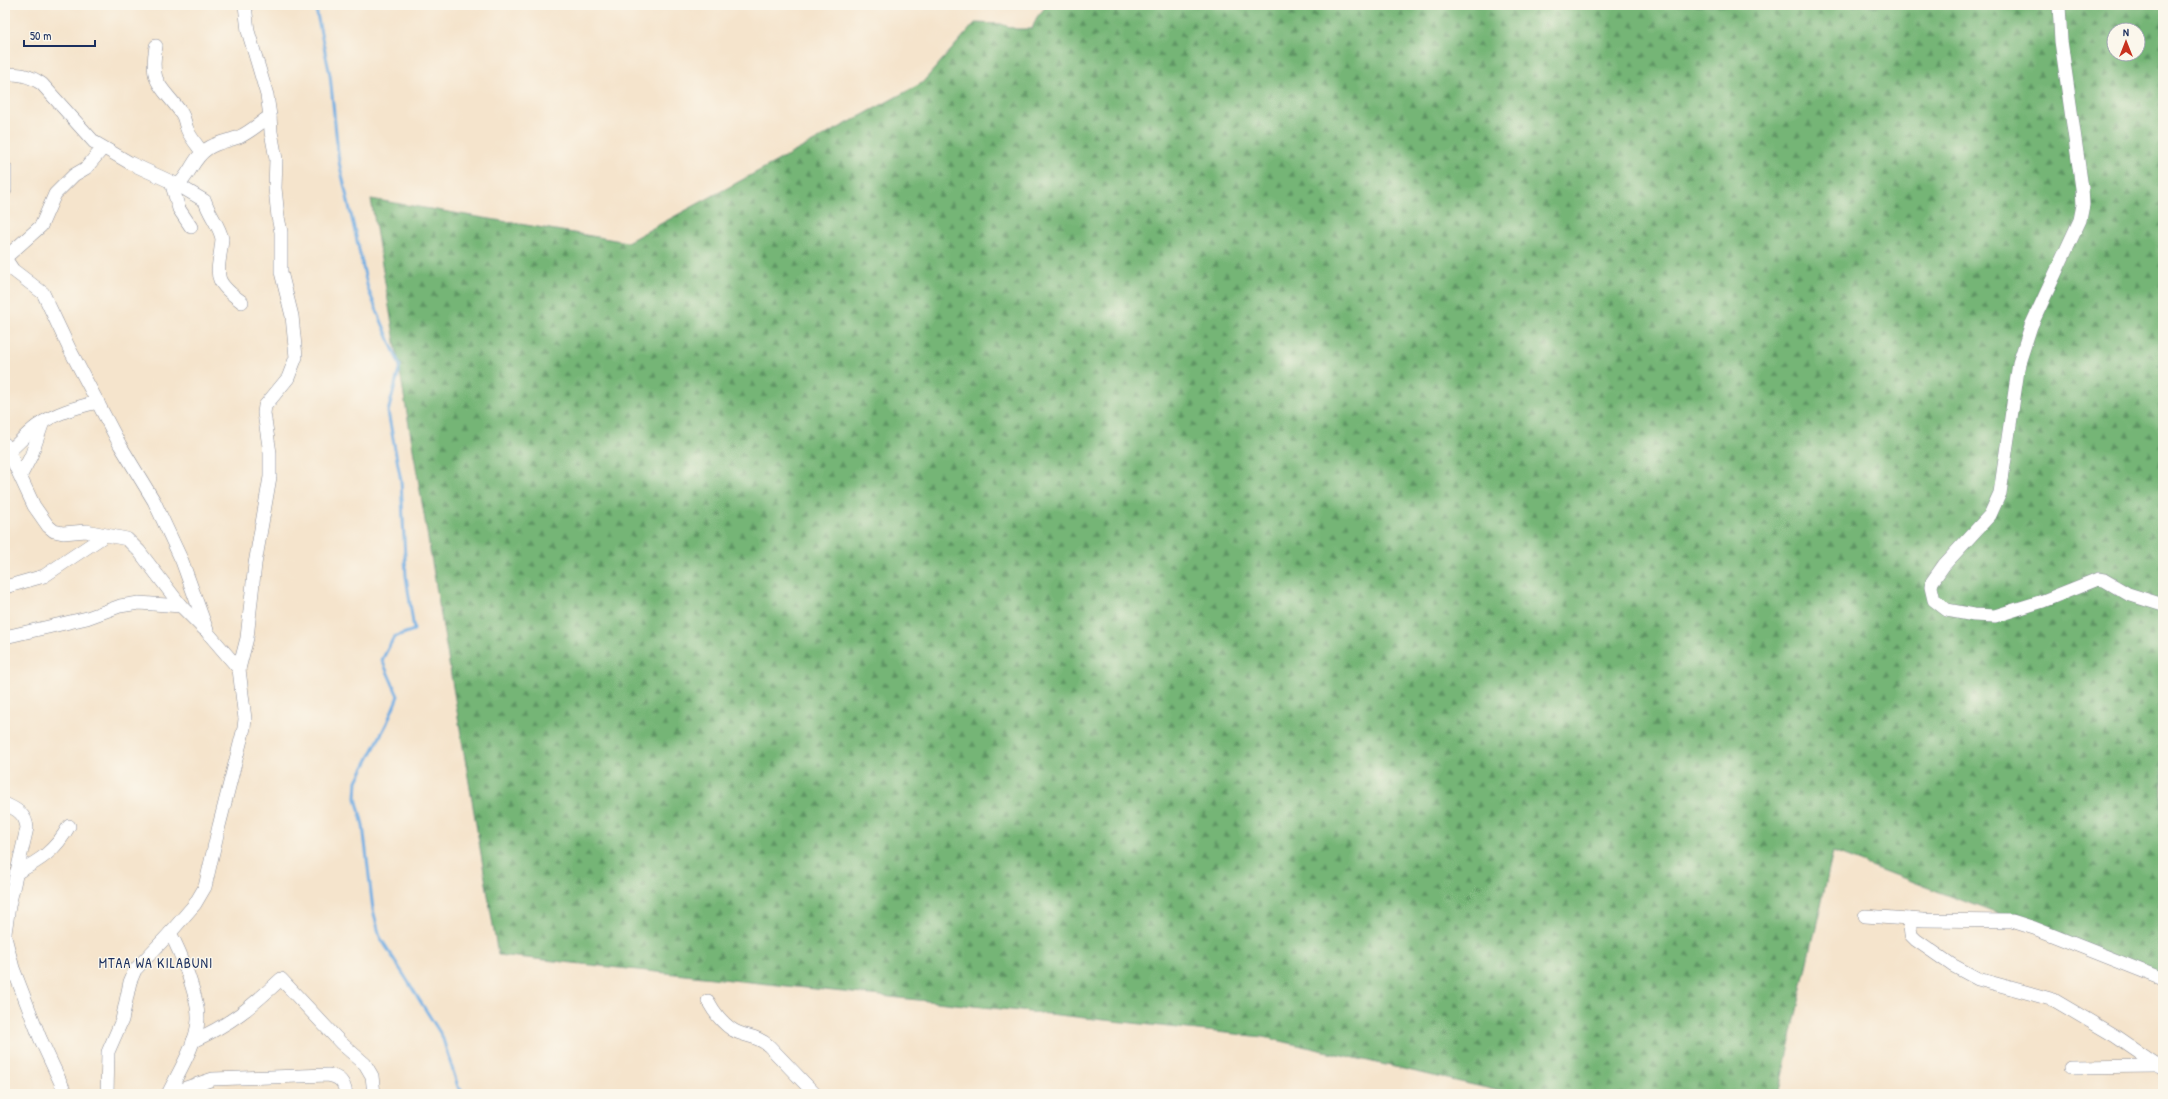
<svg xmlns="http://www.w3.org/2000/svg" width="2168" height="1099" viewBox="0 0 2168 1099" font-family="'Patrick Hand',sans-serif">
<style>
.forest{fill:url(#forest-firs);stroke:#48726a;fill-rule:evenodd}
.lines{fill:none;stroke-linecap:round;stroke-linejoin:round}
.stream{stroke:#71ade3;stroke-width:3}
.minor-casing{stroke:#888a95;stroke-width:14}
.minor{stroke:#fff;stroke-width:13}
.labels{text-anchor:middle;stroke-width:3;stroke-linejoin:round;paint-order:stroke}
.quarter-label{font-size:14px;letter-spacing:1px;fill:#1b2f5e;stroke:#fbf7ec}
</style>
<defs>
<pattern id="forest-firs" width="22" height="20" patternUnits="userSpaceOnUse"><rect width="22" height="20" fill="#74b576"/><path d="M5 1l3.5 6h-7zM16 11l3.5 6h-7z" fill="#5e9464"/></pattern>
</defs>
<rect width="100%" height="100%" fill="#fbf7ec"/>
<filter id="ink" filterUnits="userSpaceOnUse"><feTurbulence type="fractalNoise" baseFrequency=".025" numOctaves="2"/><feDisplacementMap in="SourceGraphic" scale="8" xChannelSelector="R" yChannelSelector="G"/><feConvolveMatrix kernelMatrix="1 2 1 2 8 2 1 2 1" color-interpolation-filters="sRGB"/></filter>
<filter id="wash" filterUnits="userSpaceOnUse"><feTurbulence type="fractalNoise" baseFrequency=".012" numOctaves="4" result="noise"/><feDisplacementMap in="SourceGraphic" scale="16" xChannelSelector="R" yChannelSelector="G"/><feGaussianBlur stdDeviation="0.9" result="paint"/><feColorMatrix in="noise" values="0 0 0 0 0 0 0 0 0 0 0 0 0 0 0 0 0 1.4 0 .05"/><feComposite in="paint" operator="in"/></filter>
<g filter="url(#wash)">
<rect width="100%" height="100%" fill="#f5e4cc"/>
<!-- forest -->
<path class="forest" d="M1047,5H2163V976L1833,852L1778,1094H1513L1263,1037L498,955L371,199L627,242L922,83L975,23L1001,24L1016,29H1032L1037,17ZM2114,30H2138V54H2114Z"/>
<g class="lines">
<!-- stream -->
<path class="stream" d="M315,5L330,75L339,162L368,289L400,366L388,412L401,481L406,576L414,630L394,637L382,660L398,696L387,723L357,781L356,798L363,825L373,910L380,937L442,1036L458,1087L465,1094"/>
</g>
</g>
<g filter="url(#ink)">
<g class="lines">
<!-- minor casing -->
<g class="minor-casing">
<g id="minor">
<path d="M2059,5L2061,41L2082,188L2083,205L2080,220L2031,326L2019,363L2000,493L1990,515L1944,565L1932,582L1931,587L1934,600L1947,610L1974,615L1995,616L2043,601L2098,579L2104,580L2128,594L2163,605"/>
<path d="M156,46C149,86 162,85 182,114C185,119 185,124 187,129C190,137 197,145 202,152"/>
<path d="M5,74C20,74 29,75 42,84L94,142L130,163L178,185C190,175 193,158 207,149C217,142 228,141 239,137C250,132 260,123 270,116"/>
<path d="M5,168V190"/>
<path d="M171,182L179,209L191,227"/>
<path d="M178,185L205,201C209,215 220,226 222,239C219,274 209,278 242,302"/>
<path d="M5,258L13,270L43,293L69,348L120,445L154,501L182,561L208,633L239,669L245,719L244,728L219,826L205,887L195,904L170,933C181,952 199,999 198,1020C197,1043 178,1073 168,1094"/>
<path d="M5,258L41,226L55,194L74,175L86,168L103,148"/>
<path d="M5,444L34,506L48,526L54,531L63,533L86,531L127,539L139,551L181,606L204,629"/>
<path d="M5,455C16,446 26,434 37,426C55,413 77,407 98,402"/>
<path d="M21,475L31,456L43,422"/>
<path d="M5,587L44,576L104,536"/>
<path d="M5,637L87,618L120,606L139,603L181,606"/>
<path d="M239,669L247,638L255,564L270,477V453L264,413L265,406L288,378L296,357L292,316L281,272V232L278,217L275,188L276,159L271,132L270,116L267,95L248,31L245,5"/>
<path d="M5,804C16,809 26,814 27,828L9,906L5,933"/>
<path d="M16,873C41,860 55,851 69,826"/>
<path d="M1865,916L1923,920L2012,921L2034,928L2163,979"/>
<path d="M1909,919L1911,935L1916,940L1952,965L1978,979L2054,1000L2115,1036L2163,1069"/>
<path d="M5,937L13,968L40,1038L66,1094"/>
<path d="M708,1001C714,1012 722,1023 733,1030C745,1037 757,1035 769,1046L815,1094"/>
<path d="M193,1041C231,1024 251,1007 281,979L341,1043L365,1064L372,1076L374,1094"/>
<path d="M2070,1067L2158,1066"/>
<path d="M107,1094L108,1052L122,1020L130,982L135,970L170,933"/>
<path d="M168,1094L213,1079L328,1075C340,1077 344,1082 346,1094"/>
</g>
</g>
<!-- minor -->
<use href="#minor" class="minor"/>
</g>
</g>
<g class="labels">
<!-- quarter labels -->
<g class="quarter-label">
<text x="156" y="968">MTAA WA KILABUNI</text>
</g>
</g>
<!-- margin -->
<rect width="2168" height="1099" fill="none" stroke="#fbf7ec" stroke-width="20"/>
<!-- north arrow -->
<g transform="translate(2126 42)"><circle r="19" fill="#fbf7ec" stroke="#a1a7b3"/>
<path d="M0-3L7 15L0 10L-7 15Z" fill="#c8321e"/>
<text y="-6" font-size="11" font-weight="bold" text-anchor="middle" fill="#1b2f5e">N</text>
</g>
<!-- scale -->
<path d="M24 40v6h71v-6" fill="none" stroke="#1b2f5e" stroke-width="2"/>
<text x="30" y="40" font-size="12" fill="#1b2f5e" stroke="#fbf7ec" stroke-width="3" paint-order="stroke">50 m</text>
</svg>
